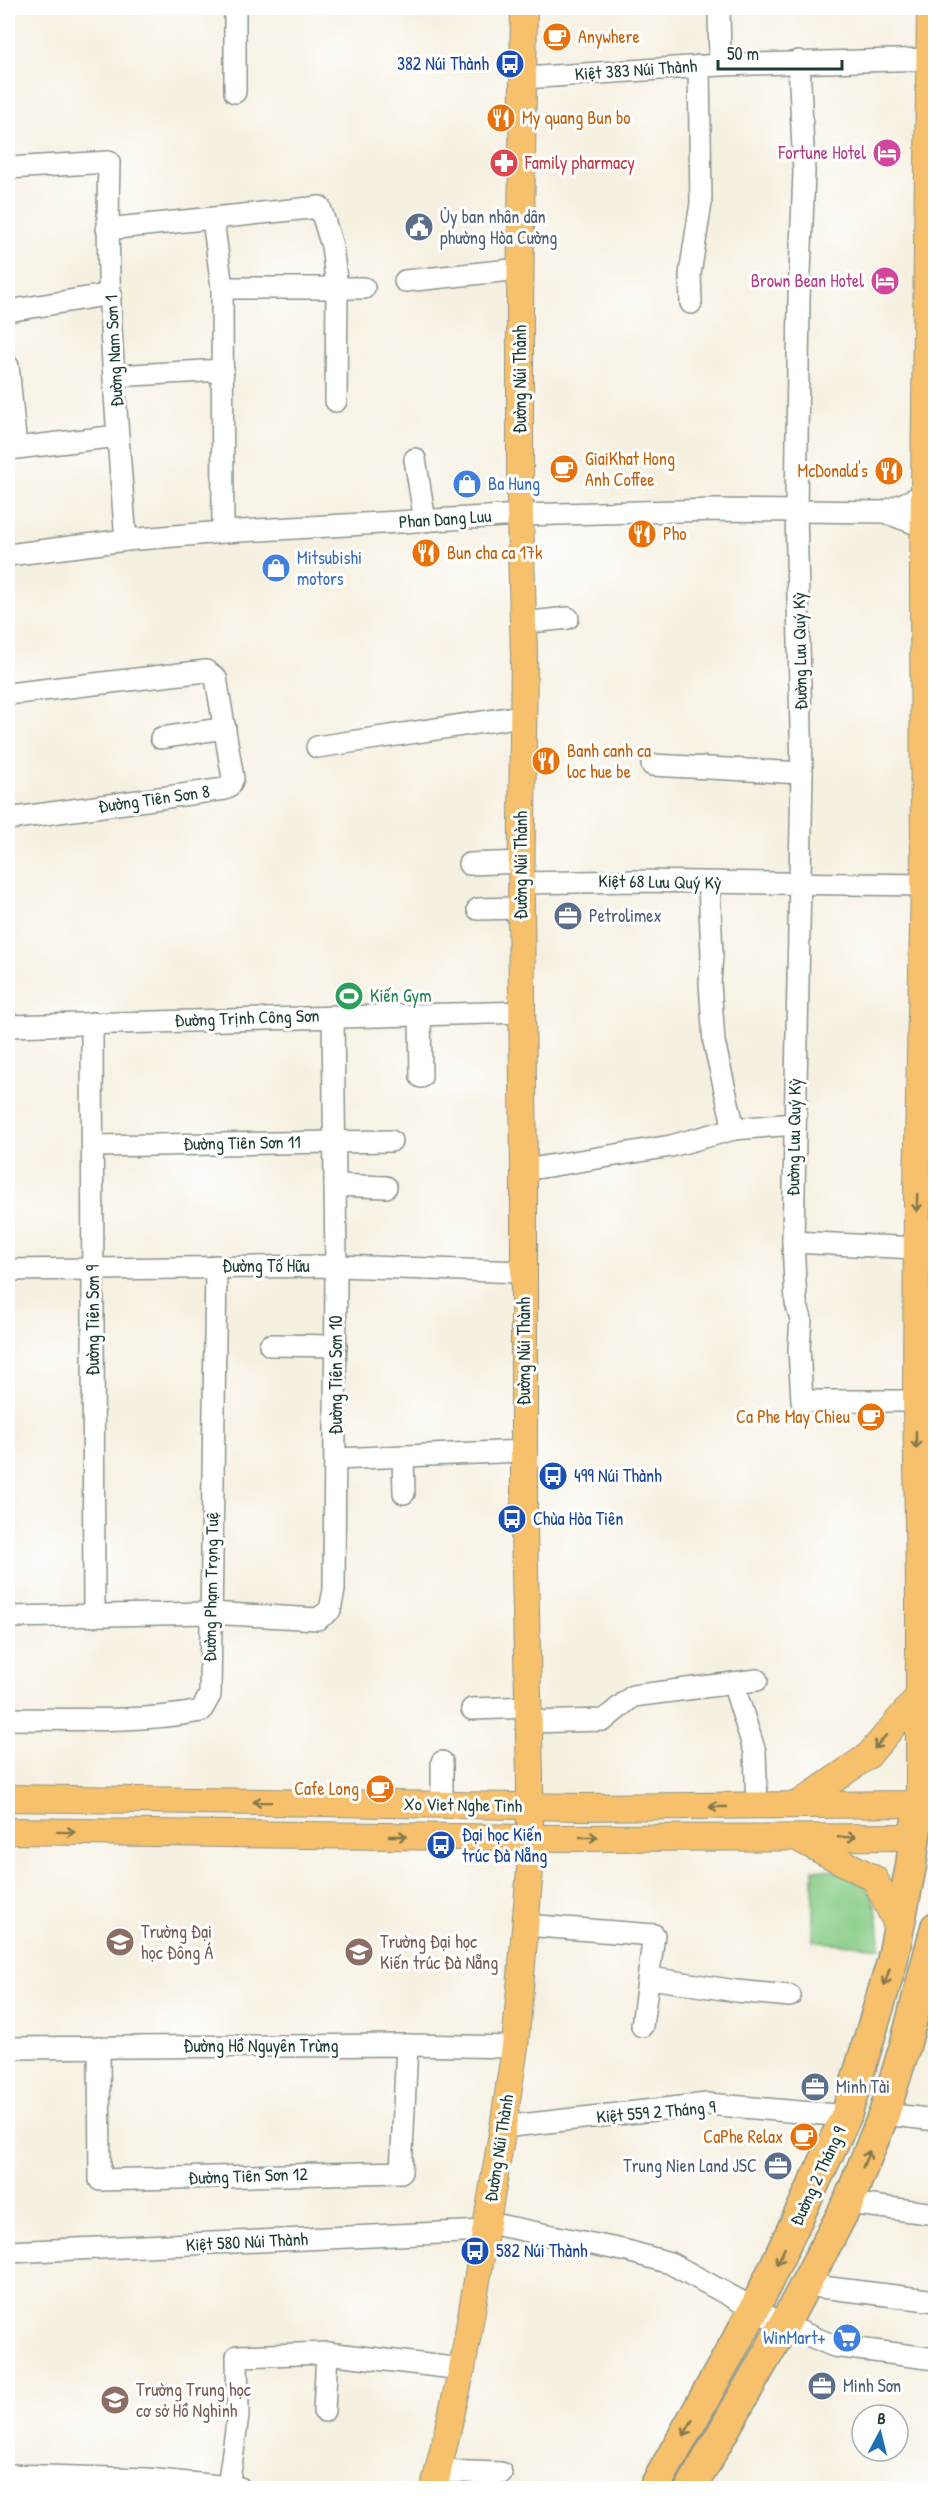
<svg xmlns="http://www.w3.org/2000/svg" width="943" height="2496" viewBox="0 0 943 2496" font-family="'Patrick Hand',sans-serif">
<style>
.green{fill:#89cd87;stroke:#54855e;stroke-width:1.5}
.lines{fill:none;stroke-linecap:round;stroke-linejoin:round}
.minor-casing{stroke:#8a968a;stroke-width:24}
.major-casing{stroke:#8a968a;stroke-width:28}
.highway-casing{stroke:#8a968a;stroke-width:33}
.minor{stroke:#fff;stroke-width:21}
.major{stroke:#f7c06c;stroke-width:26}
.highway{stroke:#f7c06c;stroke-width:30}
.oneway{stroke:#80784d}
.labels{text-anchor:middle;stroke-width:6;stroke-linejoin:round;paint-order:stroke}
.food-label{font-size:18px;fill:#c56008;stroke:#fff;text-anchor:start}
.transit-label{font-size:18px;fill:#164399;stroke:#fff;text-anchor:start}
.street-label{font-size:18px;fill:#1f3d34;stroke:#fff}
.hotel-label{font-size:18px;fill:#b23c85;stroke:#fff;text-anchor:end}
.health-label{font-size:18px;fill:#be3a42;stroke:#fff;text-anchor:start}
.service-label{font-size:18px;fill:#4e5e75;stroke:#fff;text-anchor:start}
.shop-label{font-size:18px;fill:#366cbe;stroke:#fff;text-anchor:start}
.leisure-label{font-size:18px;fill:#27864d;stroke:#fff;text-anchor:start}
.education-label{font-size:18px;fill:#785e54;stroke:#fff;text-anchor:start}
</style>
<rect width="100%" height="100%" fill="#fff"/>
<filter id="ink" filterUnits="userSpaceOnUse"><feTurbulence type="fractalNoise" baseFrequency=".0167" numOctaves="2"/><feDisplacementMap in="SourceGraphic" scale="12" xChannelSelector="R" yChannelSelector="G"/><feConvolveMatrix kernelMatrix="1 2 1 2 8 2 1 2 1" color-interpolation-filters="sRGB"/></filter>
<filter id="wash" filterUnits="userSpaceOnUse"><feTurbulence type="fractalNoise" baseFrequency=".008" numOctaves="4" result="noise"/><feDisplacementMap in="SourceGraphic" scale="24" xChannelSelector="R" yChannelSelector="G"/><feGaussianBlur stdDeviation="1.35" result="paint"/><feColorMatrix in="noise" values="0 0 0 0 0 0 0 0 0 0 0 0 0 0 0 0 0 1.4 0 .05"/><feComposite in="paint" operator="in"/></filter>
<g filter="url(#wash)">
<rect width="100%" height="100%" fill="#f6f0e0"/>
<!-- green -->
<path class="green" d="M813,1869C823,1870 836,1869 846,1873C878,1886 879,1918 880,1948L813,1941Z"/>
</g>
<g filter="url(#ink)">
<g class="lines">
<!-- minor casing -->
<g class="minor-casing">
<g id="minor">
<path d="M235,8V92"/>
<path d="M719,8L720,65"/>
<path d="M799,61L804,172L799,299L796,511L802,773L793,1242L796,1303L801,1319L799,1348L802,1401H916"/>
<path d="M524,78L720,65L929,59"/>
<path d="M8,168L109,162C105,288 116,414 126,540"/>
<path d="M213,219L222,288L223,532"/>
<path d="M107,229L320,207L332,246L337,287L336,401"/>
<path d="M405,281L521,269"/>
<path d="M222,288H364"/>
<path d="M691,303L690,274L701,203L699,66"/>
<path d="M8,311L111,294"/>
<path d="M8,366L16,448"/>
<path d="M114,376L223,370"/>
<path d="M8,449L118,436"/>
<path d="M415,459L425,521"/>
<path d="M884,512L936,490"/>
<path d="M8,555L126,540L223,532L520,515L717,510L884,512L936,531"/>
<path d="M522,623L568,618"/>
<path d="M8,694L206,671L216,678L233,778L230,785L225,789L8,819"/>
<path d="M161,738L225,728"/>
<path d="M317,747L522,716"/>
<path d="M652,765L802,773"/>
<path d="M469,864L522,862"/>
<path d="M521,883L634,881L924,885"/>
<path d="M709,883L712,955L710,983L714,1042L734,1129"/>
<path d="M478,909L521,908"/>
<path d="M420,1016L421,1077"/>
<path d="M92,1023L94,1616"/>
<path d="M8,1026L522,1012"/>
<path d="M94,1146L391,1141"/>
<path d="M524,1170L671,1146L734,1129L794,1124"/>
<path d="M335,1185L386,1187"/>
<path d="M793,1242L936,1249"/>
<path d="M8,1270L336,1266L524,1272"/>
<path d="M270,1345L336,1346"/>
<path d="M403,1457L404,1493"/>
<path d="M336,1459L525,1451"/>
<path d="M8,1617L209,1613L318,1619L330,1610L334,1590L336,1266L333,1016"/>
<path d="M733,1683L755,1752L757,1806"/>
<path d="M472,1709L528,1707"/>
<path d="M8,1719C72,1719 138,1723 201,1711L210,1695L216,1266"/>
<path d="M529,1722L604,1720L633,1696L757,1680"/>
<path d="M442,1805V1762"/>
<path d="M525,1925L654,1935L642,2026"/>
<path d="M650,1978L736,1991L790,1996"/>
<path d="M99,2047L100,2180L401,2172L407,2045"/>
<path d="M8,2048L407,2045L515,2047"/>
<path d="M884,2114L936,2120"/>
<path d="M503,2127L707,2104L846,2116"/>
<path d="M848,2203L936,2214"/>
<path d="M488,2223L627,2251L670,2263L784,2325L834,2346L936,2359"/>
<path d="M8,2252L486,2231"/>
<path d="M805,2285L936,2301"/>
<path d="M324,2411L327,2353"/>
<path d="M438,2471L501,2473"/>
<path d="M8,2475L147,2479L240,2488"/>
<path d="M228,2487L238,2416L237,2356L327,2353L462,2369"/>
</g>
</g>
<!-- major casing -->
<g class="major-casing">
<g id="major">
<path d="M8,1798L583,1807L919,1804V1584L916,1401L917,1186L924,885L923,570L930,8"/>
<path d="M797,1805L868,1756L918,1697"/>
<path d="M8,1831L530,1838L916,1837"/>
<path d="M801,1840L875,1879L899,1929"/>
<path d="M434,2488L462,2369L503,2127L515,2047L530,1869V1776L524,1530V1170L521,908L524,655L520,515V306L524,8"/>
</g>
</g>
<!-- highway casing -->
<g class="highway-casing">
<g id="highway">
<path d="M654,2488L755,2308L846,2116L892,1962L911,1866L919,1804H936"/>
<path d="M691,2488L784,2325L848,2203L884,2114L905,2046L936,1927"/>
</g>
</g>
<!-- minor -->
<use href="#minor" class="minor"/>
<!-- major -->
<use href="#major" class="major"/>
<!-- highway -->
<use href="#highway" class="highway"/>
</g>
<!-- one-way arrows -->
<defs><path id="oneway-shaft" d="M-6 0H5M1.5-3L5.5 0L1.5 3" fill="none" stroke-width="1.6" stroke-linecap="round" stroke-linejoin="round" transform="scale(1.5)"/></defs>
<g class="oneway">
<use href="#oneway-shaft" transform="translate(917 1203) rotate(91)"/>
<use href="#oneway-shaft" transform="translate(916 1440) rotate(89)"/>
<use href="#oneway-shaft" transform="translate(880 1742) rotate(131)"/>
<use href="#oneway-shaft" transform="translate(262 1802) rotate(-179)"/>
<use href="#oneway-shaft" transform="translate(718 1807) rotate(180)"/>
<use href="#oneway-shaft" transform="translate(66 1832) rotate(1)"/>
<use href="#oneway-shaft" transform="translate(398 1836)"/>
<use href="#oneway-shaft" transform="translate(589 1837)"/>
<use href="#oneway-shaft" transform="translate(847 1837) rotate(-1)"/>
<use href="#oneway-shaft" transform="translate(887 1977) rotate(107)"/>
<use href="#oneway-shaft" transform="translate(866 2159) rotate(-68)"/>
<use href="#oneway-shaft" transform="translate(781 2256) rotate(115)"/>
<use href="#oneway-shaft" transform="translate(688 2428) rotate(119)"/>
</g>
</g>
<!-- icons -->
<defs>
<g id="cafe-disc" transform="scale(1.5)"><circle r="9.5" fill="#e8710a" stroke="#fff"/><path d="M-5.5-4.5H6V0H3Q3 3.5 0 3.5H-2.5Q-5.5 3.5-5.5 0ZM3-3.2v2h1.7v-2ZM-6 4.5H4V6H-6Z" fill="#fff"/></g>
<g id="bus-disc" transform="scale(1.5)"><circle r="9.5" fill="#1a4fb4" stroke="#fff"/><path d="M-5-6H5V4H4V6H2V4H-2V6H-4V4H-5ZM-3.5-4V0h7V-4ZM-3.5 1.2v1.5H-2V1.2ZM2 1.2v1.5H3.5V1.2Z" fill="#fff"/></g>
<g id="restaurant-disc" transform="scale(1.5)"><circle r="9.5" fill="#e8710a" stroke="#fff"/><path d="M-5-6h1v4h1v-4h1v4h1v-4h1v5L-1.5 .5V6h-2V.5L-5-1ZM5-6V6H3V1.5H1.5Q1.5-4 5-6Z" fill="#fff"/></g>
<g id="hotel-disc" transform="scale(1.5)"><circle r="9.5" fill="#d1479c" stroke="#fff"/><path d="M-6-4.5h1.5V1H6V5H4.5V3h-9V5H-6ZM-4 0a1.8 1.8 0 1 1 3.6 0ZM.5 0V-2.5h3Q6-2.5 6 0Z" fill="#fff"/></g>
<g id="pharmacy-disc" transform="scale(1.5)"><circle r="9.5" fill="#e0444e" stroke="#fff"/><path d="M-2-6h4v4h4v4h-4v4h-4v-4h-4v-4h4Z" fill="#fff"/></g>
<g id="civic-disc" transform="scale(1.5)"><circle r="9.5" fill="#5c6f8a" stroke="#fff"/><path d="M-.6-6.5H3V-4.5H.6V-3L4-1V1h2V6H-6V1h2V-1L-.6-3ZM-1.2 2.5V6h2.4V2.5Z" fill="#fff"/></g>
<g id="shop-disc" transform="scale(1.5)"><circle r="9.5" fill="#3f7fe0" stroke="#fff"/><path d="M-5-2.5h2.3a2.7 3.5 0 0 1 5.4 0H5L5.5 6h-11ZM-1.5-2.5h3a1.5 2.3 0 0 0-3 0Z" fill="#fff"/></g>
<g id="office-disc" transform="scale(1.5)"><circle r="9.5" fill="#5c6f8a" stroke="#fff"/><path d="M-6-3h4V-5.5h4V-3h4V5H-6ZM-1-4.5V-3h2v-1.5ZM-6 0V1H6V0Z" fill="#fff"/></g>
<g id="stadium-disc" transform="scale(1.5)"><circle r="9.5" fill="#2e9e5b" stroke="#fff"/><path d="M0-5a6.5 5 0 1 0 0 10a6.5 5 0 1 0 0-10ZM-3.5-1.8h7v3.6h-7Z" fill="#fff"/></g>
<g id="university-disc" transform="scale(1.5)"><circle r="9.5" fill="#8d6e63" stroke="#fff"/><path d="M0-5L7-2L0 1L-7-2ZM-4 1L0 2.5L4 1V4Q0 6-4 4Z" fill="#fff"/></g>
<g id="supermarket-disc" transform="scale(1.5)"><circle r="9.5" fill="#3f7fe0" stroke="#fff"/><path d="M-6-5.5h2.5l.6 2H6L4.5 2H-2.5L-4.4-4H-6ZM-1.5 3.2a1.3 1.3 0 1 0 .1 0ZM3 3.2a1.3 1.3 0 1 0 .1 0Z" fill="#fff"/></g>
<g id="school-disc" transform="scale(1.5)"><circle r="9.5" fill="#8d6e63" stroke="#fff"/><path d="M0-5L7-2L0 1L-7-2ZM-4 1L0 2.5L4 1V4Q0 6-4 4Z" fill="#fff"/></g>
</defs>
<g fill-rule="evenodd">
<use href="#cafe-disc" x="557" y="37"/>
<use href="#bus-disc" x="510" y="64"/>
<use href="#restaurant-disc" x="501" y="118"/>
<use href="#hotel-disc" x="887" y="153"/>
<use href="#pharmacy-disc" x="504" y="163"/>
<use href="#civic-disc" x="419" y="227"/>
<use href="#hotel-disc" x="885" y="281"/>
<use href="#cafe-disc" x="564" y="469"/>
<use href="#restaurant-disc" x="889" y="471"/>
<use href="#shop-disc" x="467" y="484"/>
<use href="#restaurant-disc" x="642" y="534"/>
<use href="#restaurant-disc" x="426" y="553"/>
<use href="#shop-disc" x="276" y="568"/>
<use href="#restaurant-disc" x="546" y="761"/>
<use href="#office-disc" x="568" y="916"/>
<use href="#stadium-disc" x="349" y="996"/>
<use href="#cafe-disc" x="871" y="1417"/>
<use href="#bus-disc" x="553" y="1476"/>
<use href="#bus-disc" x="512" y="1519"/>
<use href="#cafe-disc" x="380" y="1789"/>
<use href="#bus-disc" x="441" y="1845"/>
<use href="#university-disc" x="120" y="1942"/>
<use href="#university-disc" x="359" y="1952"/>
<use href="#office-disc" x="815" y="2087"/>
<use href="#cafe-disc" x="804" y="2137"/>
<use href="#office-disc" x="778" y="2166"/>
<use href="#bus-disc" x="475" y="2251"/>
<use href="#supermarket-disc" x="847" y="2338"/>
<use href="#office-disc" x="822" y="2386"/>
<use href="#school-disc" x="115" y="2400"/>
</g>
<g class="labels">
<!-- food labels -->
<g class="food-label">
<text x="578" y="43">Anywhere</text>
<text x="522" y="124">My quang Bun bo</text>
<text x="585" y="465">GiaiKhat Hong<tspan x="585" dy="21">Anh Coffee</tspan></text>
<text x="868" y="477" text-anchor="end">McDonald's</text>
<text x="663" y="540">Pho</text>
<text x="447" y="559">Bun cha ca 17k</text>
<text x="567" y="757">Banh canh ca<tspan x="567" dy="21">loc hue be</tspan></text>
<text x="850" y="1423" text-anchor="end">Ca Phe May Chieu</text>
<text x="359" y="1795" text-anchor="end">Cafe Long</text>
<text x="783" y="2143" text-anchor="end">CaPhe Relax</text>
</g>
<!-- transit labels -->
<g class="transit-label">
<text x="489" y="70" text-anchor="end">382 Núi Thành</text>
<text x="574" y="1482">499 Núi Thành</text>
<text x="533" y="1525">Chùa Hòa Tiên</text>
<text x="462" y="1841">Đại học Kiến<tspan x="462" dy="21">trúc Đà Nẵng</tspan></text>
<text x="496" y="2257">582 Núi Thành</text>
</g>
<!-- street labels -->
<g class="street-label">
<text transform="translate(636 70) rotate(-4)" y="6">Kiệt 383 Núi Thành</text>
<text transform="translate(114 351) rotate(-93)" y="6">Đường Nam Sơn 1</text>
<text transform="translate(520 379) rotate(-90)" y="6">Đường Núi Thành</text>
<text transform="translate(445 519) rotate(-4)" y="6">Phan Dang Luu</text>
<text transform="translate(800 651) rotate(-91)" y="6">Đường Lưu Quý Kỳ</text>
<text transform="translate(154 799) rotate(-8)" y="6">Đường Tiên Sơn 8</text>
<text transform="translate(521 865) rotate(-90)" y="6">Đường Núi Thành</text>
<text transform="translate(660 882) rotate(1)" y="6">Kiệt 68 Lưu Quý Kỳ</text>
<text transform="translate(247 1018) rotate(-2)" y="6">Đường Trịnh Công Sơn</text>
<text transform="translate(794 1137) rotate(-89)" y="6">Đường Lưu Quý Kỳ</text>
<text transform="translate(242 1143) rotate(-1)" y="6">Đường Tiên Sơn 11</text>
<text x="266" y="1272">Đường Tố Hữu</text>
<text transform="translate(93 1320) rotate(-90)" y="6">Đường Tiên Sơn 9</text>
<text transform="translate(524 1351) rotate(-90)" y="6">Đường Núi Thành</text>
<text transform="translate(336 1375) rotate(-90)" y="6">Đường Tiên Sơn 10</text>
<text transform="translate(211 1587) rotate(-89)" y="6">Đường Phạm Trọng Tuệ</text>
<text transform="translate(463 1805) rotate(1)" y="6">Xo Viet Nghe Tinh</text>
<text x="261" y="2052">Đường Hồ Nguyên Trừng</text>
<text transform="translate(656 2112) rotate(-5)" y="6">Kiệt 559 2 Tháng 9</text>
<text transform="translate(499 2148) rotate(-81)" y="6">Đường Núi Thành</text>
<text transform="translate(248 2176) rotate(-2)" y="6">Đường Tiên Sơn 12</text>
<text transform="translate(818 2176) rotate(-65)" y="6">Đường 2 Tháng 9</text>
<text transform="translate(247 2242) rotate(-3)" y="6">Kiệt 580 Núi Thành</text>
</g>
<!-- hotel labels -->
<g class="hotel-label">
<text x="866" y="159">Fortune Hotel</text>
<text x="864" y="287">Brown Bean Hotel</text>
</g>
<!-- health labels -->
<g class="health-label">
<text x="525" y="169">Family pharmacy</text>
</g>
<!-- service labels -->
<g class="service-label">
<text x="440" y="223">Ủy ban nhân dân<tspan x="440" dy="21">phường Hòa Cường</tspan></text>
<text x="589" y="922">Petrolimex</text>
<text x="836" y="2093">Minh Tài</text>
<text x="757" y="2172" text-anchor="end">Trung Nien Land JSC</text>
<text x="843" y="2392">Minh Sơn</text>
</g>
<!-- shop labels -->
<g class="shop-label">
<text x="488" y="490">Ba Hung</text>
<text x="297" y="564">Mitsubishi<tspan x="297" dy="21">motors</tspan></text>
<text x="826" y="2344" text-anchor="end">WinMart+</text>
</g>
<!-- leisure labels -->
<g class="leisure-label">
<text x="370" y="1002">Kiến Gym</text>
</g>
<!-- education labels -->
<g class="education-label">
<text x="141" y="1938">Trường Đại<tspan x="141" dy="21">học Đông Á</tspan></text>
<text x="380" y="1948">Trường Đại học<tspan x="380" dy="21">Kiến trúc Đà Nẵng</tspan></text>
<text x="136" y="2396">Trường Trung học<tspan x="136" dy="21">cơ sở Hồ Nghinh</tspan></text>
</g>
</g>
<!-- margin -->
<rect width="943" height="2496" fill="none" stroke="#fff" stroke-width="30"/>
<!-- north arrow -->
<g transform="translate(880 2433) rotate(7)"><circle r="28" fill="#ffffff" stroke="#a5b1ae" stroke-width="1.5"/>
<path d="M0-4.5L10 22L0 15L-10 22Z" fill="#1f6fb2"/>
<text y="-9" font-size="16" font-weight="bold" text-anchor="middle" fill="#1f3d34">B</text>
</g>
<!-- scale -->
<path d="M718 60v9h124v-9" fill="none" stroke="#1f3d34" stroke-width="3"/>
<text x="727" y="60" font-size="18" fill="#1f3d34" stroke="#ffffff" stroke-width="4.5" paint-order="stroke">50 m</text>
</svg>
